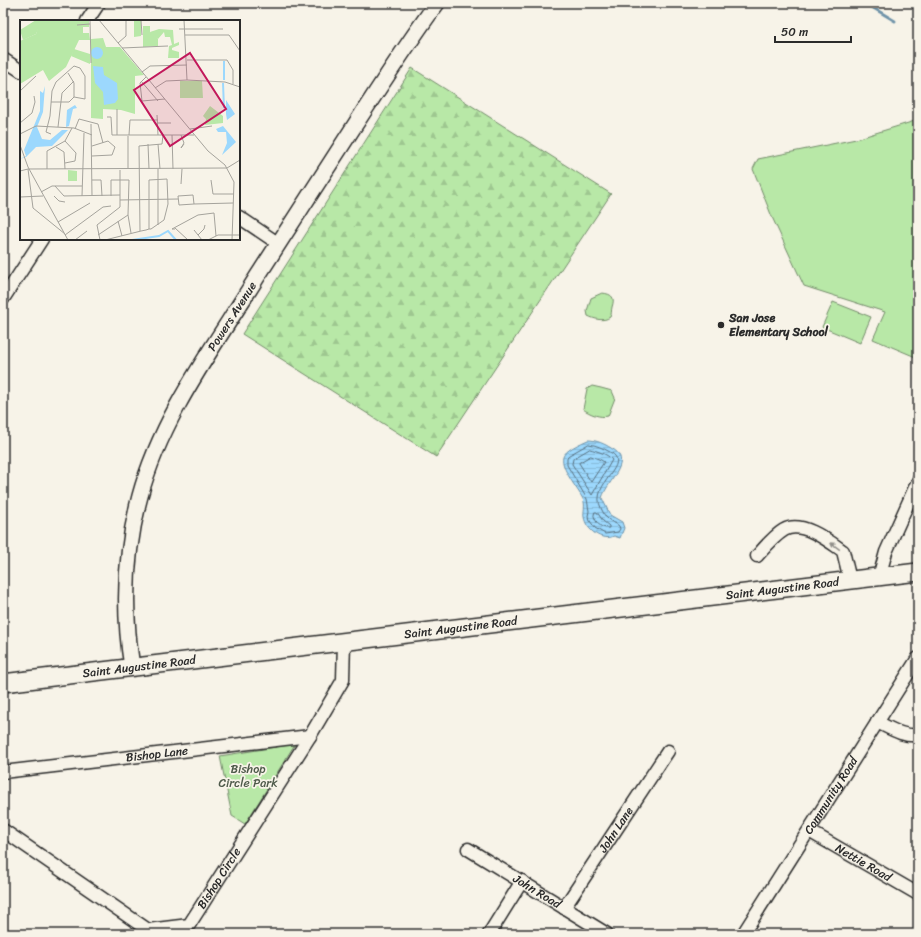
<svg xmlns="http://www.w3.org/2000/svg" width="921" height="937" viewBox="0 0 921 937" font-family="Sriracha,sans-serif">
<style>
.forest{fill:url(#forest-firs);stroke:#728a69}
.park{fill:#b8e8a7;stroke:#728a69}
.water{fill:url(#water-rules);stroke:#6f93a9}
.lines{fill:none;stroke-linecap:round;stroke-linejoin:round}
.shore{stroke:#58707f;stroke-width:1}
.stream{stroke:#6f93a9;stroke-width:3}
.minor-casing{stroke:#2b2b2b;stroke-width:15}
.tertiary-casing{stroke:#2b2b2b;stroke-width:18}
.secondary-casing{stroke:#2b2b2b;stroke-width:20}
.minor{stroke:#f7f3e8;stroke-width:12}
.tertiary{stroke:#f7f3e8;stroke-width:15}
.secondary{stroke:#f7f3e8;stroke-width:17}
.oneway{fill:#918f8a}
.poi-dot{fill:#2b2b2b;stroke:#f7f3e8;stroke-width:1.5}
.labels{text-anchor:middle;stroke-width:3.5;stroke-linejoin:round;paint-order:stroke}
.street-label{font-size:12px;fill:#2b2b2b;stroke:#f7f3e8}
.poi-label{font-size:12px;font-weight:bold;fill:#2b2b2b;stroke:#f7f3e8;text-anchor:start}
.park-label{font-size:12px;fill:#4e5a4a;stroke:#f7f3e8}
.inset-river{fill:none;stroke:#9cd8fd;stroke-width:2}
.inset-road{fill:none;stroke:#a5a39c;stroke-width:1}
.view{fill:#c2185b;fill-opacity:0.15;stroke:#c2185b;stroke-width:2}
.inset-edge{fill:none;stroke:#2b2b2b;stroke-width:2}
</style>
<defs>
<pattern id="forest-firs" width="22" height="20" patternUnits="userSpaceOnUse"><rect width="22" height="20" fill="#b8e8a7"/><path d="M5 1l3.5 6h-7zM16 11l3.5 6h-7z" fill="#9ec790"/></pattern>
<pattern id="water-rules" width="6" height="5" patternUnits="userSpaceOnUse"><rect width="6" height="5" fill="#9cd8fd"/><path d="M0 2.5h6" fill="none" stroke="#87bad9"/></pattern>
</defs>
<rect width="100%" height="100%" fill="#f7f3e8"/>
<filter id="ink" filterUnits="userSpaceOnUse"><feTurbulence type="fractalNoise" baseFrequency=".025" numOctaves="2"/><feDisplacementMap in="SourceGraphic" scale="8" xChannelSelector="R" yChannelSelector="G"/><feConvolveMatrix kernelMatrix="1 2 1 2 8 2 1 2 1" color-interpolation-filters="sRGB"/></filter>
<g filter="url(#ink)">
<!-- forest -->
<path class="forest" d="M412,68L611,194L436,457L242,334Z"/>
<!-- park -->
<g class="park">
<path d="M918,120V358L873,339L885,312L804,286L772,217L753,169L758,159L856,139Z"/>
<path d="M602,293C613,294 615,298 612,307C611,311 612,314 610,317C604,322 594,319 588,316L587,311L591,298Z"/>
<path d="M833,302L871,317L860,343L822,327Z"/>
<path d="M592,386L601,388L612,391L615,398L608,416C600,418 590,414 583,409L587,389Z"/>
<path d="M295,744L245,824L232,816L220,756Z"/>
</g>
<!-- water -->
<path class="water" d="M588,440C596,440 605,444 611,448C635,460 607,481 602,498L610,515L622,522L624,528L620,538L614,536C602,542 586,530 584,517C583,511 586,506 583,499C578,489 560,468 563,457C565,450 581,443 588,440Z"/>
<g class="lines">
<!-- shore -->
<g class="shore">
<path d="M589,444C596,445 603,448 610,452C633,464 589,484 601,508C603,512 605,517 608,519C611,522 616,523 619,526L620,529L618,532L605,534L595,528L590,521L588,516L589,511L587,499L567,465V459L568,456Z"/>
<path d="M590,449C597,451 608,454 612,460L592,495L572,464L573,459Z"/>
<path d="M591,456L601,460L604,462L591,482L579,463Z"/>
<path d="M595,512H597L603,521L609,526V528C601,529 596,523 594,516Z"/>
</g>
<!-- stream -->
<path class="stream" d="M865,3L895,21"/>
<!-- minor casing -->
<g class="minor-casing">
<g id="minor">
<path d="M87,21L99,3"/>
<path d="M3,59L21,71"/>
<path d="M239,217L279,244"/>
<path d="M3,299L42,239"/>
<path d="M757,556C765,547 774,536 784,530C802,520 829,541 843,551L850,580"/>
<path d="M879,577L886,552L918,481"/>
<path d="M877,722C890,728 903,737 918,735"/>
<path id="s1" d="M3,772L310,736"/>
<path id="s2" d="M3,830L148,930L189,925L310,736L343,680L344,641"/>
<path id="s3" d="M809,831L918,894"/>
<path id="s4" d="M468,849L607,934"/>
<path id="s5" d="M564,908L668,751"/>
<path d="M489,934L522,881"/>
<path id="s6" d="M743,934L918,658"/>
</g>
</g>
<!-- tertiary casing -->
<g class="tertiary-casing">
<g id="tertiary">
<path id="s7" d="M132,667C123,610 125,552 140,496C162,415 214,347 257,277C289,227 321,178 353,128C380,86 407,44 437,3"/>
</g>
</g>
<!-- secondary casing -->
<g class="secondary-casing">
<g id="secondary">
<path id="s8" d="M3,683L918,572"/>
</g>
</g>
<!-- minor -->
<use href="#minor" class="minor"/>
<!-- tertiary -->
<use href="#tertiary" class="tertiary"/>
<!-- secondary -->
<use href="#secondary" class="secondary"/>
</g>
<!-- one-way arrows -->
<defs><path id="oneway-solid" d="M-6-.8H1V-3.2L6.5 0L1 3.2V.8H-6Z"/></defs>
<use class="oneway" href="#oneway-solid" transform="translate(835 546) rotate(-144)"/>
</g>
<!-- markers -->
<circle class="poi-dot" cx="721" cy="325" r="4"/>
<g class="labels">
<!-- street labels -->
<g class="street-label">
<text dy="4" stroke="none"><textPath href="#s7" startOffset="375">Powers Avenue</textPath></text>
<text dy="4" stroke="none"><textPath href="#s8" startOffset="785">Saint Augustine Road</textPath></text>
<text dy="4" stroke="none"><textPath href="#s8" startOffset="461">Saint Augustine Road</textPath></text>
<text dy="4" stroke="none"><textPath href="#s8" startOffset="137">Saint Augustine Road</textPath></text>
<text dy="4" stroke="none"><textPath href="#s1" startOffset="155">Bishop Lane</textPath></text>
<text dy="4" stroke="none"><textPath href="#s6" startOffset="164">Community Road</textPath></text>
<text dy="4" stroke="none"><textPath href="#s5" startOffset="94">John Lane</textPath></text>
<text dy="4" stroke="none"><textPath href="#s3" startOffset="63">Nettie Road</textPath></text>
<text dy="4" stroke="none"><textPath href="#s2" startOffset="273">Bishop Circle</textPath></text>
<text dy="4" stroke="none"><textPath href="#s4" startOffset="81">John Road</textPath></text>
</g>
<!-- poi labels -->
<g class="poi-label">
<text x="729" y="322">San Jose<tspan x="729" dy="14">Elementary School</tspan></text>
</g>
<!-- park labels -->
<g class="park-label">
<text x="248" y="773">Bishop<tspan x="248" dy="14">Circle Park</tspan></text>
</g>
</g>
<!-- overview -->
<g transform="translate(20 20)">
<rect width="220" height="220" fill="#f7f3e8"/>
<path d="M114,0H121V16L114,17ZM123,6H130V12L138,19V26L123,27Z" fill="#b8e8a7"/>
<path d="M16,0H22L16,14L3,20L0,10ZM139,9L153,10L154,24L159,22V25L152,28V30L159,32V38H148L149,26L152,25L150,17H145L144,12L138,19L131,15L130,12ZM54,29L70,34V44L51,36ZM160,61H182L183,78H160Z" fill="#b8e8a7"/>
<path d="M69,0V7H63V13H69L70,20H59L46,47L29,61L23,50L0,64V21L16,14L20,1Z" fill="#b8e8a7"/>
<path d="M83,18L86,27H100L124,55L115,56V94L101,90L83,89V99L71,98V19ZM190,86L203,96V103L185,105L186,99L183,96ZM48,150L57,151V161H48Z" fill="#b8e8a7"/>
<path d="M71 33a6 6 0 1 1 12 0a6 6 0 1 1-12 0ZM73,46L83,47L84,55L97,63L98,79L95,83L84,85L83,72L75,63ZM25,66L23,92L17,107L22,119L30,120L42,110H48L32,126L16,127L6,137L0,139L6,136L4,130L20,91V71L23,73ZM206,80L215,94L207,100L206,94ZM55,85L57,88L53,89L49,106L46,107L47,90ZM203,106L216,122L202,135L207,123L206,112H198L196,109Z" fill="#9cd8fd"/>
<path class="inset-river" d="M204,41V60M203,63L204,88M112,220L139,216L148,211L156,220"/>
<path class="inset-road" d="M70,0L71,43M79,0L188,131L205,145L214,162L212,220M121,0L122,15M164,0L167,60M57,5L70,4M159,9H203M165,15H209L220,31M98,23L106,16V0M102,28L148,26M167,40H207L213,50V64M122,52L130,46L167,45M48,53L54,63V77M126,57L120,63L122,81L145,79M121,61L138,81M135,68L146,61L167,60L205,62L220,67M0,71L16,56M31,82H49L54,77M97,89V115M137,95L138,115M87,97H91L92,115H174M0,103L12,93L15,82L14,76M138,103H151M71,104L72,176M38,107L42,73L54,61M55,109L59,99L78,104L83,123M170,109L192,106M0,114L16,106L54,108L72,115M31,114L26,112L30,96L32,71L36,62L54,46L60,48L65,56V79L54,77M109,115L110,100H138M152,115L153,149M161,115L164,123L161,128L164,124M108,116V149M45,121L56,133L55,141L45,143M128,124L129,149M138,124L140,149M0,125L8,147L48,220M72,126L88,121L95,127L92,135L72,136M36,127L44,132L45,149M8,149L207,148L220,140M27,149V131L45,121L52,108M138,149V205M0,151L8,149L13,188L45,214M72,160H81L82,176M191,160L193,174M161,164L162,149M35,166L44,176L100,175M21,172L32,166H62M193,174H214M34,176L39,181L45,182M62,176L64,113M0,177L23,176M100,180L158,179M174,184L173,175L158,176L159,185L174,184L213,183M108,195L111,213M98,201L102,216M38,202L70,183M155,208L168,220M155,209H152L178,195L194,193L196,216M174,210L182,220M120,211L119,126L142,124L143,115M45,215L83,187L91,186M78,215L108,195L109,160H91V176M178,215L184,209L185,205M55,220L67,211M80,220L77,205L100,187V150M85,220L121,211L126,210L129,209H131L144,200L148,184L147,159L129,160V209M188,220L198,215H220"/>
<path class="view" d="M170,33L206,89L150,126L114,70Z"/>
<rect width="220" height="220" class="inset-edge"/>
</g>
<!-- margin -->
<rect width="921" height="937" fill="none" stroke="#f7f3e8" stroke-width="16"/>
<rect x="8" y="8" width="905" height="921" fill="none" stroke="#2b2b2b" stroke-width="1.5" filter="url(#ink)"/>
<!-- scale -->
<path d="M775 36v6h76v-6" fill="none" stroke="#2b2b2b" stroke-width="2"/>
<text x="781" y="36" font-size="12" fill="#2b2b2b" stroke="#f7f3e8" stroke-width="3" paint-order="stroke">50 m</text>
</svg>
